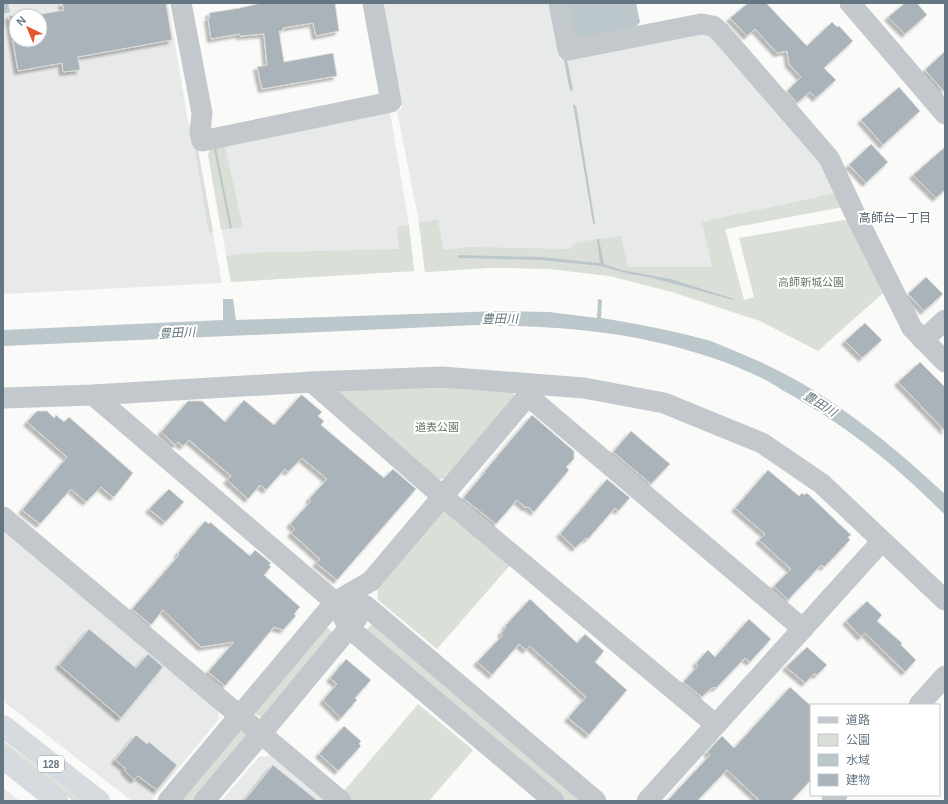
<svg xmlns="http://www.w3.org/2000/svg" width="948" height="804" viewBox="0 0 948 804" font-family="Arial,'Noto Sans JP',sans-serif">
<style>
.built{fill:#e8e9e9;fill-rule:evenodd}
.green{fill:#dadfd7}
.water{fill:#bbc7cb}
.building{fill:#aab3b9;stroke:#dcdcda;filter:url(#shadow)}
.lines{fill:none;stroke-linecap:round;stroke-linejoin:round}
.minor{stroke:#c3c8cc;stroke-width:21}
.trunk{stroke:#d6dbdf;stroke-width:22}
.labels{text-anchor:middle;stroke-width:4;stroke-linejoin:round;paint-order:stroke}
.shield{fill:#fff;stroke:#939fa8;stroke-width:1}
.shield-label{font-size:10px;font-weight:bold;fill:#657683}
.park-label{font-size:11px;fill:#687a64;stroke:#fff}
.neighbourhood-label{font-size:12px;fill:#57646e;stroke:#fff}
.water-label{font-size:12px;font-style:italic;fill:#60757c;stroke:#fff}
</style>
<defs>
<filter id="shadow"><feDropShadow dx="-3.5" dy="3.5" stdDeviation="1" flood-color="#0004"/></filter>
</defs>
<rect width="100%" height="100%" fill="#fafaf8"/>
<!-- built -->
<g class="built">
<path d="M3,3H168L189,126H194L222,283L3,294ZM16,16H40V40H16Z"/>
<path d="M384,3H550L560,59L702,34L711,35L820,160L843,207L725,229L744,300L710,304L672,292L610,276L550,269L487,268L425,272L419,223L397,111L402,108L394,70Z"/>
<path d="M390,112L409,225L414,271L231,282L208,154L211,149Z"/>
<path d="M3,527L217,707L219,719L151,801H132L3,701Z"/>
<path d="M274,755L329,801H221L259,757Z"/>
<path d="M3,788L20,801H3Z"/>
</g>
<!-- green -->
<g class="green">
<path d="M194,145H197L213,232L209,233Z"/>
<path d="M225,147L243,227L221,230L208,154L211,149Z"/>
<path d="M836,193L843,207L725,229L744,300L754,297L739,238L844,220L847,221L883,293L818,351L760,321L672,292L610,276L550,269L518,268H487L425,272L419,223L438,219L443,250L469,247L569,249L576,243L597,239L601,263L541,257L459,255L457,257L459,258L541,260L600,266L629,274L648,277L734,300L735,299L734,298L671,279L622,270L604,264L599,239L621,236L628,267H712L702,222Z"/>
<path d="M409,225L414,271L231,282L226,256L245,253L399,249L397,227Z"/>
<path d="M441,384L512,389L516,400L450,478L434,480L338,397L341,388Z"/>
<path d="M450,510L512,563L437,649L378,600L377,584L439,511Z"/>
<path d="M372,624L585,801H566L367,634L366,630Z"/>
<path d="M324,628H328L332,633L261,718L255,713Z"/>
<path d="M418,704L473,750L429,801H353L343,792Z"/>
<path d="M237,730L247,731V737L194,801H178Z"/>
<path d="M3,741L81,801H73L3,746Z"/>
</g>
<!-- water -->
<g class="water">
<path d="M3,3H8L10,12L3,14Z"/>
<path d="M569,3H636L640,22L635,28L575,39Z"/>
<path d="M564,60H567L573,90L570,91Z"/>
<path d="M573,104L576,106L595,223L594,224L593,223Z"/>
<path d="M216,148L232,228L230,229L214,149Z"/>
<path d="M597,239H599L604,264L622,270L671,279L735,299L734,300L648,277L629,274L600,266L541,260L459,258L457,257L459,255L541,257L600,263Z"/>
<path d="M223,299H233L236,320L501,311L549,312L597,318L598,299L602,300L601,318C638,324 675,331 711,341C721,345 732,350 742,354C821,386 883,437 945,494V515C897,466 843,423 782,390C773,384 763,378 753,374C717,357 676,346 637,338C585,328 530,326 477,325L3,346V330L223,320Z"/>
</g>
<!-- building -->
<g class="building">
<path d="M62,3H166L172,40L78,57L80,70L63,72L62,63L18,71L9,16L25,13L26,16H16V40H40V16H31L64,10Z"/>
<path d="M261,3H335L339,31L316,36L313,23L283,28V31H279L284,62L333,53L337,76L262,89L257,67L267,65L264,34L240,36L239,34L211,39L208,18L210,17L209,13L240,8Z"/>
<path d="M748,3H766L807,46L832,22L837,27L839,26L853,41L824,68L836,80L816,98L810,92L797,103L787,91L801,77L789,64L787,51L777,53L755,29L747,36L730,18Z"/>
<path d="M905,3H917L927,15L905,34L888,17Z"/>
<path d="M945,51V93L925,70Z"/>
<path d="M899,87L920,111L883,145L861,120Z"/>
<path d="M871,144L888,162L866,183L849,165Z"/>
<path d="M945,147V190L936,198L913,175Z"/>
<path d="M926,277L943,294L924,311L908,294Z"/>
<path d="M865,323L882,340L862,358L845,341Z"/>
<path d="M920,362L945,387V431L898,382Z"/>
<path d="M301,395H302L322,412L318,416L324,421L321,425L384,478L393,469L416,489L337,580L316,563L320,559L291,533L295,529L290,524L311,501L309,499L327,479L302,458L288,472L285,469L266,490L260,485L248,499L227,480L231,476L189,440L183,446L178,442L175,445L161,432L188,401H202L225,422L244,400L274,425Z"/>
<path d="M37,411H47L54,418L56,415L64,422L69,417L133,473L115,496L113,497L101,487L86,502L71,489L40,524L22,510L67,457L27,422Z"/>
<path d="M532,415L574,451V459L566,467L569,470L534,512L528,507H525L517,500L496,524L463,498L485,472H484Z"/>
<path d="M631,431L670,464L651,484L613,452Z"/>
<path d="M768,470L799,496L802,493L804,495L807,493L851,535L848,537L850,540L834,557L824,567L821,565L788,600L774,586L791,569L759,540L765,534L735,508Z"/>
<path d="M607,479L630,498L618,511L615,508L588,539L586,538L575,548L560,534Z"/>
<path d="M169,489L184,502L165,522L149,509Z"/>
<path d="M205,521L209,524L210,522L250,556L255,550L271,563L269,565L271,567L264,575L300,607L294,614L296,616L283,630L274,627L225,686L208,672L234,642L201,647L163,610L151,625L132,609L179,555L178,553Z"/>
<path d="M530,599L577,643L585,634L604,651L595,662L627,690L589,735L568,718L586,697L530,646L526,650L519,644L492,675L477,662L503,635L501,633L506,627L505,626Z"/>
<path d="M867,601L882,615L877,621L902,643L901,645L916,660L905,672L865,633L861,637L846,621Z"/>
<path d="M749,619L771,639L750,662L745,658L716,688L714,687L708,691L702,697L683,682L698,666L696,663L708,650L715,657Z"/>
<path d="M89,629L136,668L148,654L163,667L121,718L59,665Z"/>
<path d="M807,647L827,665L817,675L814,674L805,683L786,667Z"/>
<path d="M346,659L371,680L355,698L357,700L341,718L323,700L337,684L330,678Z"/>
<path d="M790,687L811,706V780L791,801H760L727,770L697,801H667L710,755L707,752L722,736L734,748Z"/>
<path d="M344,726L361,741L359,744L361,746L338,771L319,754Z"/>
<path d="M136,735L147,744L149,742L177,765L157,790L138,776L134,780L125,771V768L115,760Z"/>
<path d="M273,765L318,801H244Z"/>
</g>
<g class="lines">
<!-- minor -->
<g class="minor">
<path d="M181,3L202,113L200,132L202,141L391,102L373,3"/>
<path d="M559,3L568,50L701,24L713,26L720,32L829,158L854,212L912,328L945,362"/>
<path d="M850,3L945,114"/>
<path d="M923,340L945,320"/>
<path d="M312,382L442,496L716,725"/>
<path d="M93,395L335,602L349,628L554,801"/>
<path d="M528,396L803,629"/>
<path d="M3,398L93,395L312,382L442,377L584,388L664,403L762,443L822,484L945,600"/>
<path d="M3,517L341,801"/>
<path d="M335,602L366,606L596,801"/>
<path d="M919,705L945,676"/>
<path d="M168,801L335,602L371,581L537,385"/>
<path d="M204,801L261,734L358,617"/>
<path d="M647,801L882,541"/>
<path d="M832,801L837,795"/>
</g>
<!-- trunk -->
<g class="trunk">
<path d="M3,726L99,801"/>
<path d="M3,758L57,801"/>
</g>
</g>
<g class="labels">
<!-- shield labels -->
<rect class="shield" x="38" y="756" width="26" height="16" rx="3"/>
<g class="shield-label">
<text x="51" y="768">128</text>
</g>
<!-- park labels -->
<g class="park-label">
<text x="811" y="286">高師新城公園</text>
<text x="437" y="431">道表公園</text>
</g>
<!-- neighbourhood labels -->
<g class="neighbourhood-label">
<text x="895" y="222">高師台一丁目</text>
</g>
<!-- water labels -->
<g class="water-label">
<text transform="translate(500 319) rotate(-1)" y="4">豊田川</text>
<text transform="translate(177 333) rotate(-3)" y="4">豊田川</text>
<text transform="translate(820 404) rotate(32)" y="4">豊田川</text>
</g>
</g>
<!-- border -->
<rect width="948" height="804" fill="none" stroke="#657683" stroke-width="8"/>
<!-- legend -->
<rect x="810" y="704" width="130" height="92" fill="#ffffff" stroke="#c1c8cd"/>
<rect x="818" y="717" width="20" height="6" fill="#c3c8cc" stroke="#c1c8cd"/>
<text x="846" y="724" font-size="12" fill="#657683">道路</text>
<rect x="818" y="734" width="20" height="12" fill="#dadfd7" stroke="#c1c8cd"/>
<text x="846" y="744" font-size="12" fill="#657683">公園</text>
<rect x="818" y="754" width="20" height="12" fill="#bbc7cb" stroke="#c1c8cd"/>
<text x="846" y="764" font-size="12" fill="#657683">水域</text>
<rect x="818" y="774" width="20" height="12" fill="#aab3b9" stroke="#c1c8cd"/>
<text x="846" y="784" font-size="12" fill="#657683">建物</text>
<!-- north arrow -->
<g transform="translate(28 28) rotate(316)"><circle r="19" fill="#ffffff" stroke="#c1c8cd"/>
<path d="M0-3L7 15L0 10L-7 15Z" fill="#e4572e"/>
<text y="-6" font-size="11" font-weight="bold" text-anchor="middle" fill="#657683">N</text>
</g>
</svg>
